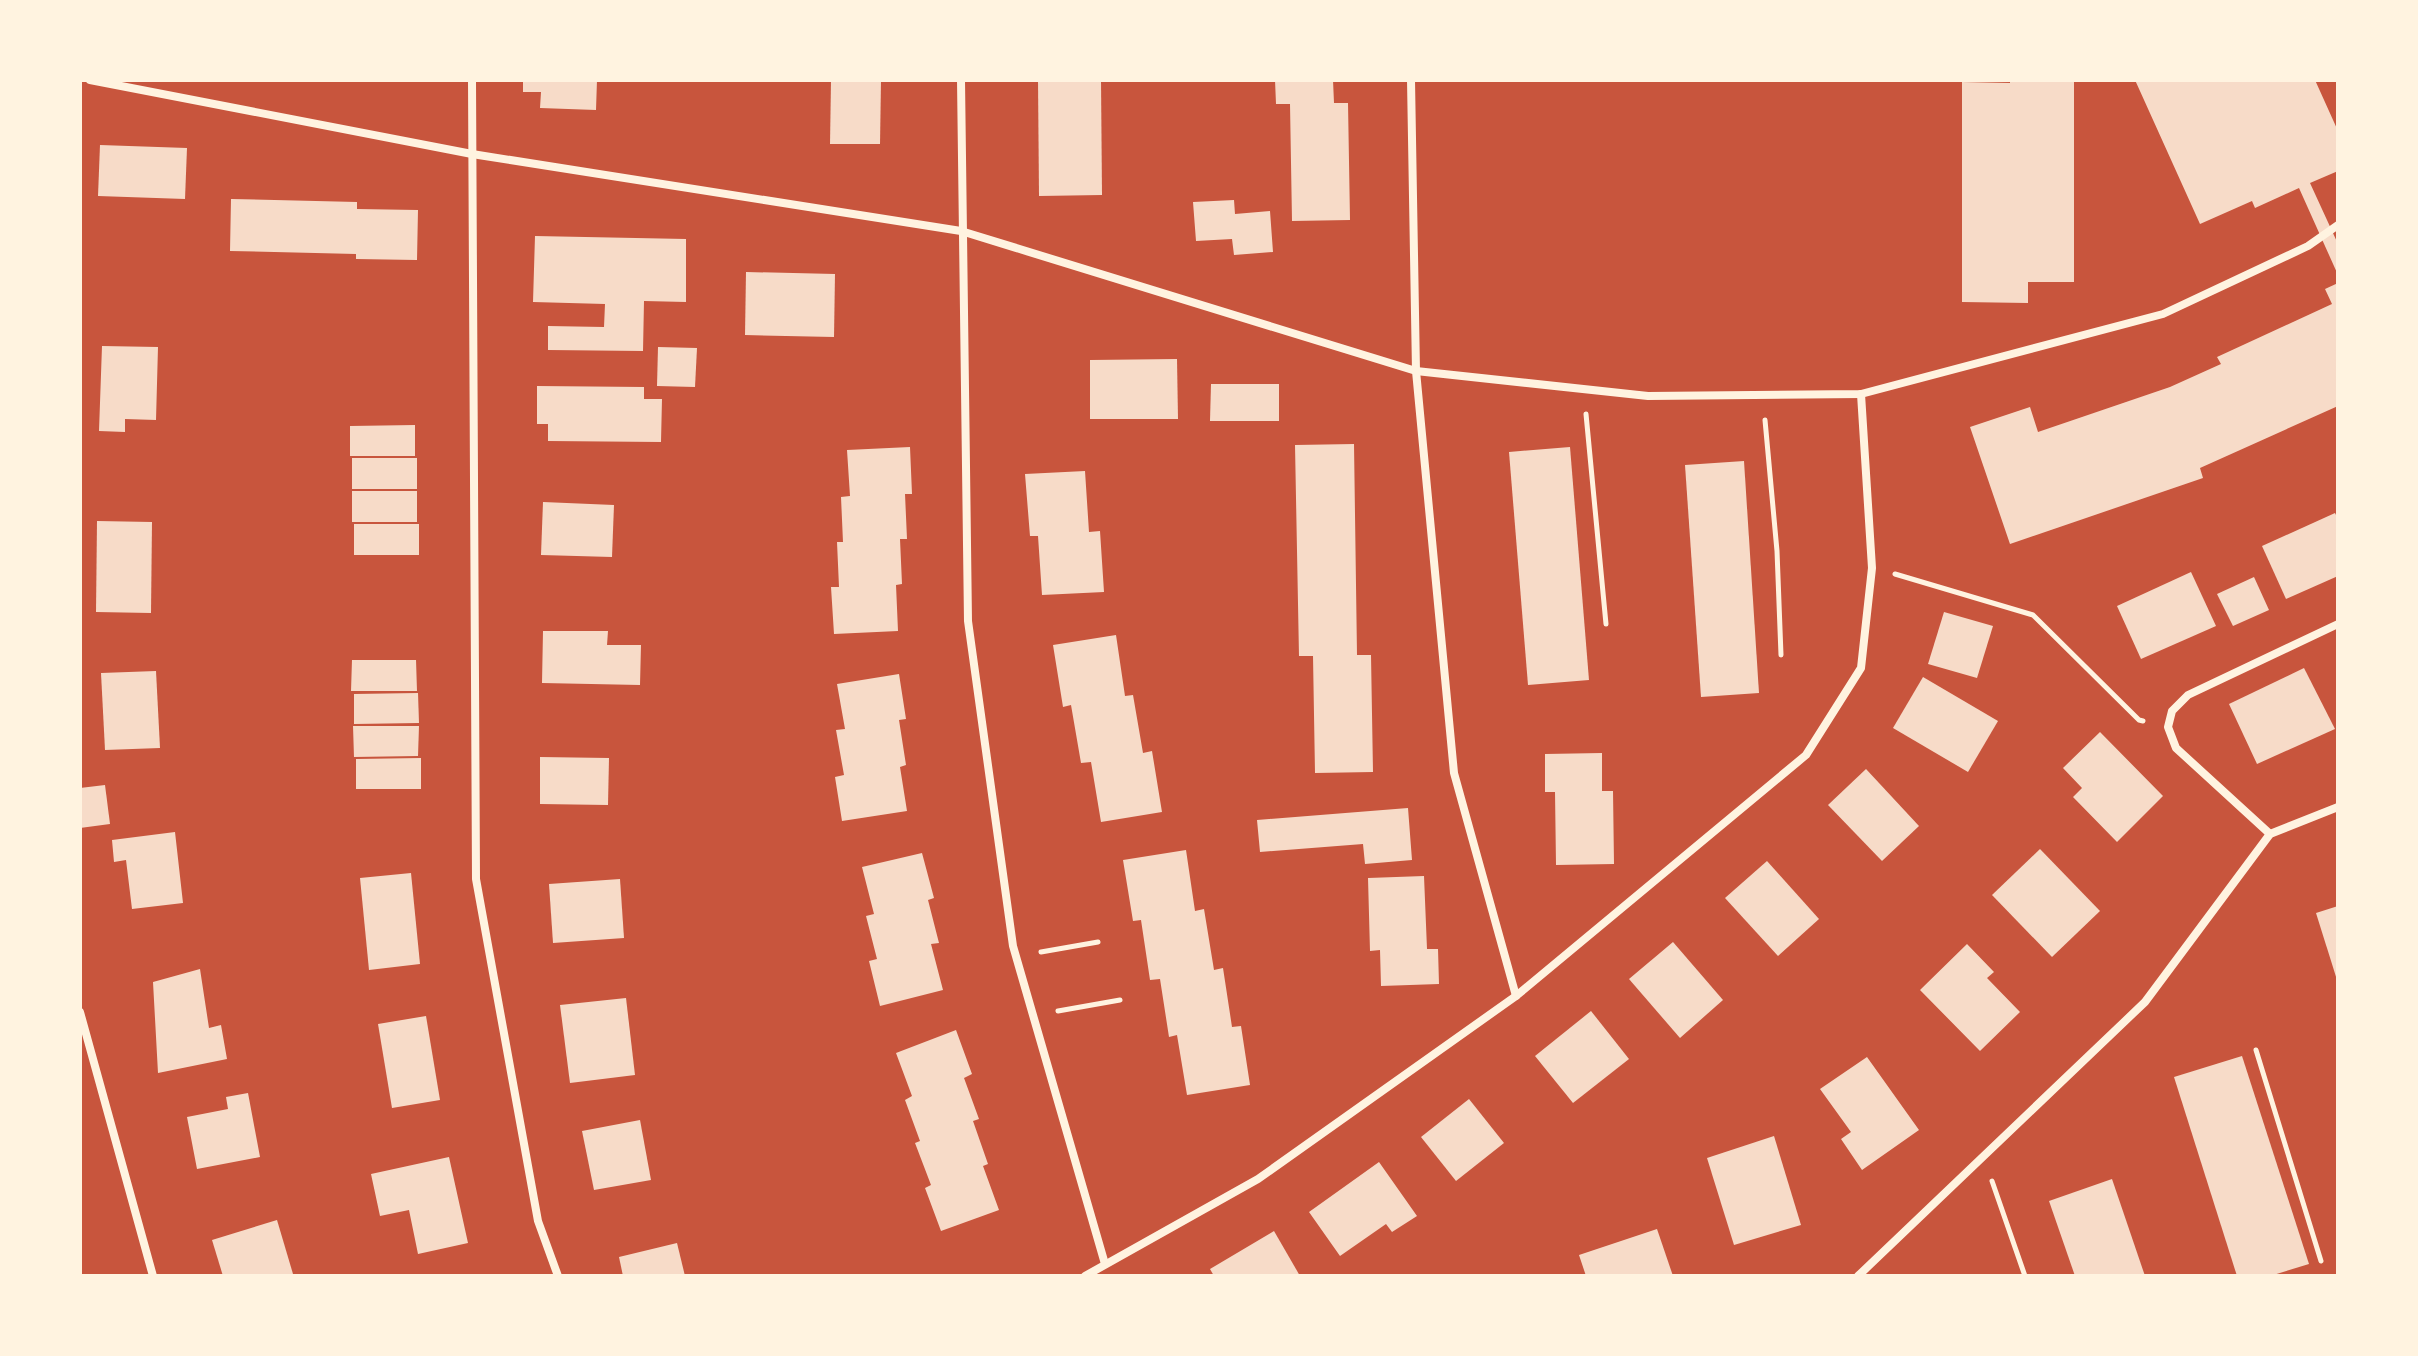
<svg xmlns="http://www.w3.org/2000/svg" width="2418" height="1356" viewBox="0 0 2418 1356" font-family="'Noto Sans',sans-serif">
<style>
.building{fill:#f7dbc8}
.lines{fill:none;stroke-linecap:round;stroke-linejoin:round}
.path{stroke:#fff3e0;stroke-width:5}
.minor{stroke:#fff3e0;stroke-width:8}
</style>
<rect width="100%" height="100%" fill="#c8553d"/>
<!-- building -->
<g class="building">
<path d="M523,80H597L596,110L540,108L541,92H523Z"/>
<path d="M831,80H881L880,144H830Z"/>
<path d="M1038,80H1101L1102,195L1039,196Z"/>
<path d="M1275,80H1333L1334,103H1348L1350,220L1292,221L1290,104H1276Z"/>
<path d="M2010,80H2074V282H2028V303L1962,302V82L2010,83Z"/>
<path d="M2135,80H2315L2338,131V171L2310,183L2338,244V275L2299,188L2255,208L2252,201L2200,224Z"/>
<path d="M100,145L187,148L185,199L98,196Z"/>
<path d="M231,199L357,202V209L418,210L417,260L356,259V254L230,251Z"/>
<path d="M1234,200L1235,214L1270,211L1273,252L1234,255L1232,239L1196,241L1193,202Z"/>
<path d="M535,236L686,239V302L644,301L643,351L548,350V326L604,327L605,304L533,302Z"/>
<path d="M746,272L835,274L834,337L745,335Z"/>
<path d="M2338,283V406L2200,468L2203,478L2010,544L1970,427L2030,407L2038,432L2170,387L2221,364L2217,357L2332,304L2325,289Z"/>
<path d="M102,346L158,347L156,420L125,419V432L99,431Z"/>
<path d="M658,347L697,348L695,387L657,386Z"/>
<path d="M1177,359L1178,419H1090V360Z"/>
<path d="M1211,384H1279V421H1210Z"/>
<path d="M537,386L644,387V399H662L661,442L548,441V424H537Z"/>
<path d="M415,425V456H350V426Z"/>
<path d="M1354,444L1357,655H1371L1373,772L1315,773L1313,656H1299L1295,445Z"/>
<path d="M910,447L912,494H905L907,539H900L902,584L896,585L898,631L834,634L831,587H839L837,542H843L841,497L850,496L847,450Z"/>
<path d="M1570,447L1589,680L1528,685L1509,452Z"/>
<rect x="352" y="458" width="65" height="31"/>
<path d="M1744,461L1759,693L1701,697L1685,465Z"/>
<path d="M1085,471L1089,532L1100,531L1104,592L1042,595L1038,536H1030L1025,474Z"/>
<rect x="352" y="491" width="65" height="31"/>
<path d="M543,502L614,505L612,557L541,555Z"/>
<path d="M2335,513L2338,519V576L2286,599L2262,546Z"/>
<path d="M97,521L152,522L151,613L96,612Z"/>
<rect x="354" y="524" width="65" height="31"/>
<path d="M2191,572L2216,626L2141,659L2117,606Z"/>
<path d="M2254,577L2269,610L2233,626L2217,594Z"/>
<path d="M1944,612L1993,626L1977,678L1928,664Z"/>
<path d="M543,631H608L607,645H641L640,685L542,683Z"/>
<path d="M1116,635L1125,696L1133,695L1143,753L1152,751L1162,812L1101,822L1091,762L1081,763L1071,705L1063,707L1053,645Z"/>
<path d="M352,660H416L417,691H351Z"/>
<path d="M2304,668L2335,729L2257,764L2229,704Z"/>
<path d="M156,671L160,748L105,750L101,673Z"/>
<path d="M899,674L906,719L899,720L906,765L900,767L907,811L842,821L835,777L844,775L836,730L845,729L837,684Z"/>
<path d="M1923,677L1998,721L1968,772L1893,728Z"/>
<path d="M418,693L419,723L354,724V694Z"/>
<path d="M353,726H419L418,756L354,757Z"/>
<path d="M2100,732L2163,796L2117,842L2073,797L2082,788L2063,768Z"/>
<path d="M1602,753V791H1613L1614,864L1556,865L1555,792H1545V754Z"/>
<path d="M540,757L609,758L608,805L540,804Z"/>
<path d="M421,758V789H356V759Z"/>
<path d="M1866,769L1919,826L1882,861L1828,805Z"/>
<path d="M105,785L110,824L80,828V788Z"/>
<path d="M1408,808L1412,860L1365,864L1363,844L1260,852L1257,820Z"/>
<path d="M175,832L183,903L132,909L126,860L114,862L112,840Z"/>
<path d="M2040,849L2100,911L2052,957L1992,895Z"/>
<path d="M1186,850L1195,911L1204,909L1214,970L1223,968L1232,1027L1241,1026L1250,1085L1187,1095L1177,1035L1169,1037L1160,979L1150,980L1141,920L1133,921L1123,860Z"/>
<path d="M922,853L934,898L928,900L939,943L931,944L943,990L880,1006L869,961L877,959L866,916L874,914L862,867Z"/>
<path d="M1767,861L1819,919L1778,956L1725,898Z"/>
<path d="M411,873L420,964L369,970L360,878Z"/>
<path d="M1424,876L1427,949H1438L1439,984L1381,986L1380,950L1370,951L1368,878Z"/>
<path d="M620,879L624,938L553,943L549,884Z"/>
<path d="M2338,906V979L2337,980L2316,913Z"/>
<path d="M1673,942L1723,1000L1680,1038L1629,979Z"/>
<path d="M1967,944L1994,972L1987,978L2020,1012L1980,1051L1920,990Z"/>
<path d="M200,969L209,1028L221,1025L227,1059L158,1073L153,982Z"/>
<path d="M626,998L635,1075L570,1083L560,1005Z"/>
<path d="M1591,1011L1629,1059L1573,1103L1535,1056Z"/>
<path d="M426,1016L440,1100L392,1108L378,1024Z"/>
<path d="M956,1030L972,1074L964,1078L979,1119L973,1121L988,1164L983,1166L999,1210L941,1231L925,1188L931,1185L915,1143L920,1141L905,1100L912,1096L896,1053Z"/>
<path d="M2242,1056L2309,1264L2270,1276H2237L2174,1077Z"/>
<path d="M1867,1057L1919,1130L1862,1170L1841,1139L1851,1132L1820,1089Z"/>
<path d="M248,1093L260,1157L197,1169L187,1117L228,1109L226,1097Z"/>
<path d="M1469,1099L1504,1143L1456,1181L1421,1137Z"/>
<path d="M640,1120L651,1180L594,1190L582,1131Z"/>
<path d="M1774,1136L1801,1225L1734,1245L1707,1158Z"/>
<path d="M449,1157L468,1243L418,1254L409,1210L380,1216L371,1174Z"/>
<path d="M1379,1162L1417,1216L1392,1232L1386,1224L1340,1256L1309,1212Z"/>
<path d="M2112,1179L2145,1276H2075L2049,1201Z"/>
<path d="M277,1220L293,1274L285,1276H223L212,1240Z"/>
<path d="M1657,1229L1673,1276H1586L1579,1255Z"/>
<path d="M1274,1231L1300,1276H1214L1210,1269Z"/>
<path d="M677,1243L685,1276H623L619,1257Z"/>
</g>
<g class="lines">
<!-- path -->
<g class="path">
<path d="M1586,414L1606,624"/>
<path d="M1765,420L1777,551L1781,655"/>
<path d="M1895,574L2033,615L2139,720L2143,721"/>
<path d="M1041,952L1098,942"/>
<path d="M1058,1011L1120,1000"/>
<path d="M2256,1050L2321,1261"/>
<path d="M1992,1181L2025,1276"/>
</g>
<!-- minor -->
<g class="minor">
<path d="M90,80L472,154L961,231L1416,371L1648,396L1861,394L2163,314L2308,246L2338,225"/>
<path d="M472,80L476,879L538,1221L558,1276"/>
<path d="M961,80L968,621L1013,946L1105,1264"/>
<path d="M1411,80L1416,371L1454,773L1516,996"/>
<path d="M2270,834L2176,748L2168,727L2172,711L2188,695L2338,624"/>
<path d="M80,1012L153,1276"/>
<path d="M1085,1276L1258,1179L1516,996L1806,755L1861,668L1872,568L1861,394"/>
<path d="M1858,1276L2145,1002L2270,834L2338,807"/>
</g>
</g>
<!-- border -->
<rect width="2418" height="1356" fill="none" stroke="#fff3e0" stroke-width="164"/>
</svg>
